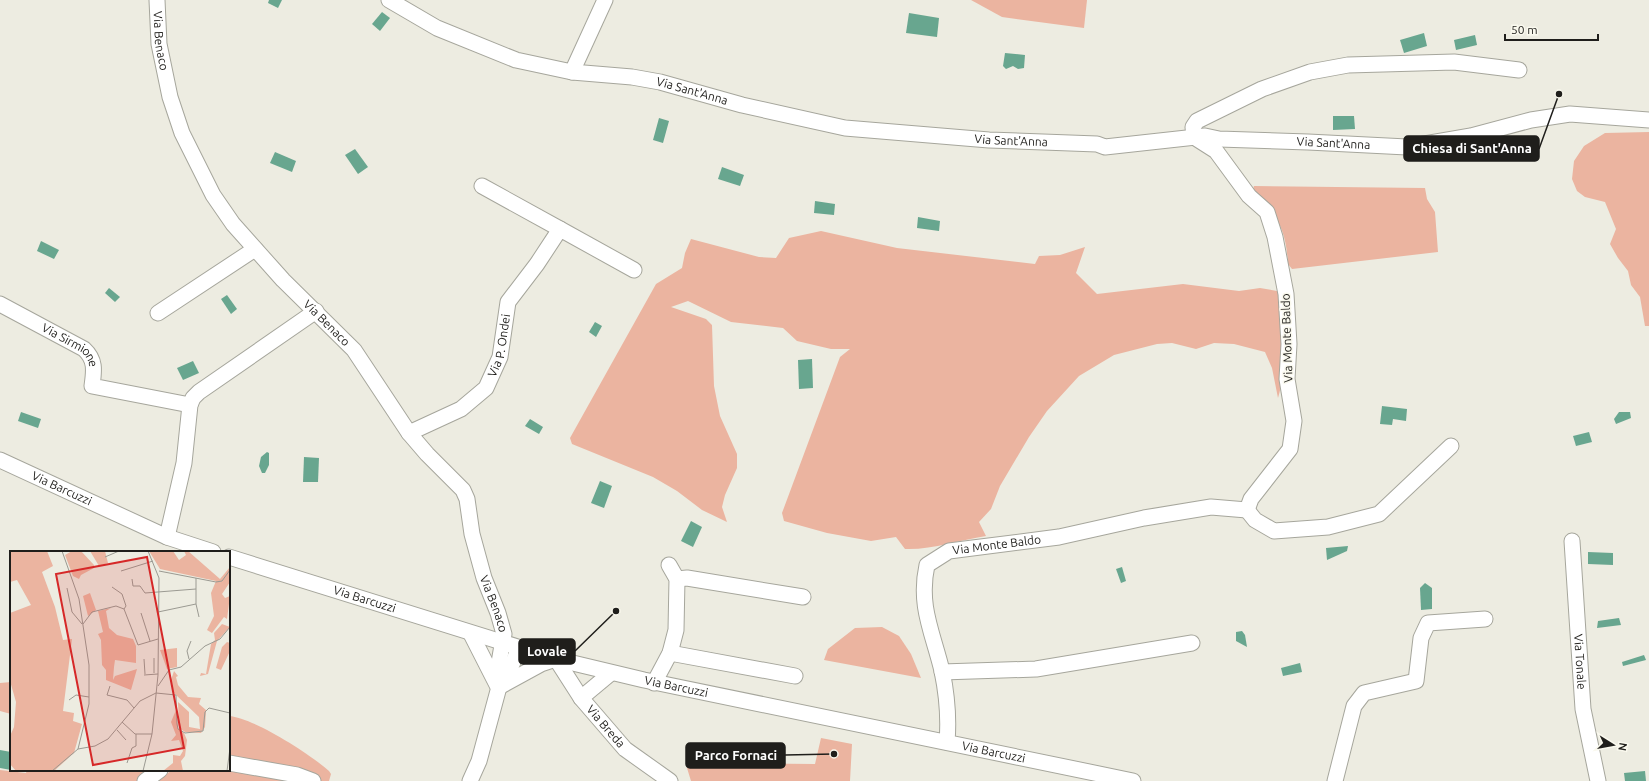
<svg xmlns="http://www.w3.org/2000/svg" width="1649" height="781" viewBox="0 0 1649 781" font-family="Ubuntu,sans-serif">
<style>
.green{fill:#ebb4a0}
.water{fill:#68a68f}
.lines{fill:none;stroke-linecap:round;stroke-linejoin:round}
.minor-casing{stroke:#a6a69c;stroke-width:17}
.minor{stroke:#fff;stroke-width:15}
.labels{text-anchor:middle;stroke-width:3;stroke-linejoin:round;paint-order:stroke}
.street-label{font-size:12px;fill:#1f1e1b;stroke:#faf9ee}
.inset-road{fill:none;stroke:#9b9a92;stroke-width:1}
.view{fill:#d62828;fill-opacity:0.15;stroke:#d62828;stroke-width:2}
.inset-edge{fill:none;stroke:#1f1e1b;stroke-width:2}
.leader{fill:none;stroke:#1f1e1b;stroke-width:1.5}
.callout-dot{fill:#1f1e1b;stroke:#faf9ee;stroke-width:1.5}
.callout{fill:#1f1e1b;stroke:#1f1e1b;stroke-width:1.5}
.callout-label{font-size:13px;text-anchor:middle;font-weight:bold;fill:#fff}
</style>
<rect width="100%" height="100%" fill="#edece1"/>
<!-- green -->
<g class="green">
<path d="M971,0H1087L1084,28L1002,17Z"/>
<path d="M1649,132V326H1645L1640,297L1631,285L1628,271L1618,258L1610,244L1616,229L1605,202L1585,197L1577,191L1572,179L1574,161L1584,146L1605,133Z"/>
<path d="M1254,186L1425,188L1427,199L1435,212L1438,252L1292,269L1288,264C1286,230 1278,214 1252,192Z"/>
<path d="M821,231L897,248L1035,264L1039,256L1060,255L1085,247L1076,273L1097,294L1183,284L1239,291L1260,288L1277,291L1280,289C1286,320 1287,369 1278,398L1272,368L1265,352L1234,344L1214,343L1196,349L1172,343L1157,344L1114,355L1079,376L1047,411L1029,437L1000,486L991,509L979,522L986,536C959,540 932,550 905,549L896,537L871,541L827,533L784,521L782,513L840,357L850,349H831L797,341L783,328L731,322L688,301L671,307L706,319L712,325L714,386L720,416L737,454V468L725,495L722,507L727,522L702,510L677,491L653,477L572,444L570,438L656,284L682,268L685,253L691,239L759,257L776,258L789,238Z"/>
<path d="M882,627L899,636L911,654L921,678L824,660L828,649L855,628Z"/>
<path d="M11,682V714L0,711V683Z"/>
<path d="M229,716C254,718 310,754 329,771L331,774L329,781H320L288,770L229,760Z"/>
<path d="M821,738L852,744L850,781H691L687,768L729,763L815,764Z"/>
<path d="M0,770L26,773L27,770H155L141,781H0Z"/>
<path d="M229,770L300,781H155L171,771Z"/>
</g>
<!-- water -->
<g class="water">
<path d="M269,0H282L278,8L268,3Z"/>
<path d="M382,12L390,18L380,31L372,24Z"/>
<path d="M909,13L939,18L937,37L906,33Z"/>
<path d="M1424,33L1427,46L1404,53L1400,40Z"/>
<path d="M1475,35L1477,45L1456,50L1454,40Z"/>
<path d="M1005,53L1025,55L1024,68L1018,69L1013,66L1006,69L1003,66Z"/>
<path d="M1333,116H1354L1355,129L1333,130Z"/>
<path d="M659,118L669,121L663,143L653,140Z"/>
<path d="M355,149L368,167L358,174L345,155Z"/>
<path d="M275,152L296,161L292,172L270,163Z"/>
<path d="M722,167L744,175L740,186L718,179Z"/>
<path d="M815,201L835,204L834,215L814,213Z"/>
<path d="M918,217L940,221L939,231L917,228Z"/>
<path d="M41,241L59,250L54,259L37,251Z"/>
<path d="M109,288L120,297L115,302L105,293Z"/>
<path d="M227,295L237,309L231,314L221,299Z"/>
<path d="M595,322L602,326L596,337L589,332Z"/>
<path d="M812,359L813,388L799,389L798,360Z"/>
<path d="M193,361L199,373L183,380L177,368Z"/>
<path d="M1382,406L1407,409L1406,421L1393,419L1392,425L1380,424Z"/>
<path d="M21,412L41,419L38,428L18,421Z"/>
<path d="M1619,412H1630L1631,418L1616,424L1614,419Z"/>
<path d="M530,419L543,427L539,434L525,426Z"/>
<path d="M1589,432L1592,442L1576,446L1573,436Z"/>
<path d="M267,452L269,453V465L265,473H262L259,466L261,457Z"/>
<path d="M304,457L319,458L318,482H303Z"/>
<path d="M600,481L612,486L604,508L591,503Z"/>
<path d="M691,521L702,527L693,547L681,541Z"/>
<path d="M1348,546L1347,551L1327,560L1326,548Z"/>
<path d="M1588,552L1613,553V565L1588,564Z"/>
<path d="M1122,567L1126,581L1121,583L1116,569Z"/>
<path d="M1425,583L1432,588V609L1421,610L1420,588Z"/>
<path d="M1619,618L1621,625L1597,628L1598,621Z"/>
<path d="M1242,631L1245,635L1247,647L1236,641V632Z"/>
<path d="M1644,655L1646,660L1623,666L1622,662Z"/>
<path d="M1300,663L1302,672L1283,676L1281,668Z"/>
<path d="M0,750L11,752V770L0,768Z"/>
<path d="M1645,771L1646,781H1625L1624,773Z"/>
</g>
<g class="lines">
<!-- minor casing -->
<g class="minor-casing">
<g id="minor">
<path id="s1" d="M157,0L159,44L170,97L182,133L213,195L233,224L283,280L354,350L409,433L427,454L463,490L467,499L472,534L484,578L498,613L504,634L497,674L499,687L479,761L470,781"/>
<path id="s2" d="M389,0L437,28L516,60L572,72L632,77L660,82L742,105L845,128L989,140L1097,144L1105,147L1205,136L1219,139L1308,142L1407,147L1471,136L1531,120L1570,114L1649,120"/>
<path d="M572,72L605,0"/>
<path d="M1194,137L1193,127L1197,121L1262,89L1310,72L1348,65L1454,62L1519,70"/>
<path d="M482,186L560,229"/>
<path id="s3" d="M0,304L84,349C96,360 94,371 92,386L190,405"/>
<path d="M158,313L255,249"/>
<path id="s4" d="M409,433L461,409L486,388L500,357L508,302L537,264L560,229L634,270"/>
<path id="s5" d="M0,460L167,537L213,552"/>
<path d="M1247,510L1255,520L1274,531L1328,527L1379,514L1451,446"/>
<path d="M167,537L184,463L190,405L193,398L199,392L316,311"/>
<path id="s6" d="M1572,541L1583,709L1598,781"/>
<path id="s7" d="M229,557L556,659L644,680L1133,781"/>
<path d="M677,579L687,578L803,597"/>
<path d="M471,634L497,685"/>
<path d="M670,653L795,676"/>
<path id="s8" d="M556,659L581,698L625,749L670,781"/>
<path d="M942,672L1036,669L1192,643"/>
<path d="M654,683L670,653L676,630L677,579L669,565"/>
<path d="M500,686L507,676L519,648"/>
<path d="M499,687L541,664L556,659"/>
<path d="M581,698L611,673"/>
<path id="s9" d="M947,742C949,718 947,695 942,671C933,633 918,606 927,565L949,551L1059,537L1144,518L1211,507L1247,510L1251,499L1290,449L1294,421L1287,379L1289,344L1286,294L1275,237L1267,212L1249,196L1216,151L1194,137"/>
<path d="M229,763L297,775L313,781"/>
<path d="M145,781L160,770"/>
<path d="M1335,781L1354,706L1364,693L1416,681L1421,638L1428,623L1485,619"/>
</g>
</g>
<!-- minor -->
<use href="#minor" class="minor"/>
</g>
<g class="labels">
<!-- street labels -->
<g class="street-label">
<text dy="4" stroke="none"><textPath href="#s1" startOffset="41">Via Benaco</textPath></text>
<text dy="4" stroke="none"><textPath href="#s2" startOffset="320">Via Sant'Anna</textPath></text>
<text dy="4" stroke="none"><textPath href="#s2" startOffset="644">Via Sant'Anna</textPath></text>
<text dy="4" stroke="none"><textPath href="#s2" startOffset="968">Via Sant'Anna</textPath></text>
<text dy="4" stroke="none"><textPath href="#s1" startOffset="377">Via Benaco</textPath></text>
<text transform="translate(1287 338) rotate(-92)" y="4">Via Monte Baldo</text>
<text dy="4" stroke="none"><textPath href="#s4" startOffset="135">Via P. Ondei</textPath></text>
<text dy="4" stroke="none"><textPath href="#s3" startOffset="82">Via Sirmione</textPath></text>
<text dy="4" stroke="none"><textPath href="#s5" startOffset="68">Via Barcuzzi</textPath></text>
<text dy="4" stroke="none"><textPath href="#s9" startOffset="254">Via Monte Baldo</textPath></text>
<text dy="4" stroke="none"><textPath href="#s7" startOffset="142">Via Barcuzzi</textPath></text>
<text dy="4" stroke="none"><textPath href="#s1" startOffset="712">Via Benaco</textPath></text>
<text dy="4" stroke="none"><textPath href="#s6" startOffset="121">Via Tonale</textPath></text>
<text dy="4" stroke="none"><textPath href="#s7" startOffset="466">Via Barcuzzi</textPath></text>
<text dy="4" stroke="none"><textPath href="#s8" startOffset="84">Via Breda</textPath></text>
<text dy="4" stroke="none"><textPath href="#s7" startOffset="790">Via Barcuzzi</textPath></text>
</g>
</g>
<!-- overview -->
<g transform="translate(10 551)">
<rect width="220" height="220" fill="#edece1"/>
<path d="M0,0H37L43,15L32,21L45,56L53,89L62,88L53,160L64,162L63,170L72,173L64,202L44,220H6L0,213V185L4,176L6,151L0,130V62L21,54L7,29L0,31ZM62,0H71L84,14V17L71,24L69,28L63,25L55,4ZM80,0H95L98,12L89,15ZM139,0H163L169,9L176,4L174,0H178L210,28L220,16V31L212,43L215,47L220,45L217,68L214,66L202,82L197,79L204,65L201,42L206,30L150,18ZM80,42L86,59L78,65L73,45ZM101,57L96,60L99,77L107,84L123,88L126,95V112L105,109L104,116L103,129L105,125L127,118L121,139L96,129V119L92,114L91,89L88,83L93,81L88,60ZM212,73L220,76L207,90L198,123L190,125L191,122L196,123L201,93L205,89L204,82ZM217,91L220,92V100L211,119L206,117L212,96ZM167,97V116L157,118L150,99ZM164,120L168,125L166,126L168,134L178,146L191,147L189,153L196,159L195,176L191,182L175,181L169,177L168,151L179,161V176L190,178L189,166L164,142L161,129ZM166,159L168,178L174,182L177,189L175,205L171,210L173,220H153L163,212V204L170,205L173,200L169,189L161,190L166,184L161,171Z" fill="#ebb4a0"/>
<path class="inset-road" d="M52,0L69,48L79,114V153L68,198M95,6L109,0M111,20L143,10M149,20L206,31L212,30L220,19M122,28L123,35H130L135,42L186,38M102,36L112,43L116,55L114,58M57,37L62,61L72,73M186,53L189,66M148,61L186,53V27M131,62L140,90M73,73L82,61L106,55L114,58L128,94L148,88M144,107V122M134,108L135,123M179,108L177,100L181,90M134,124L148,123M100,135L97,144L117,149L124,157M148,135L159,119L171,116L195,95L210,88L220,76M59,149L66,144L79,146M112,171L125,183H142M107,179L116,189M68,198L85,195L98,188L130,150L146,142L166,144L167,173L168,178L175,182L193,180L195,161L199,157L220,162M117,212L122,197L126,195V183M42,220L68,198M133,220L142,183L148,124L149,27L138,0M217,220L220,197"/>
<path class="view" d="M137,6L174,197L83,214L46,23Z"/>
<rect width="220" height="220" class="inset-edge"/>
</g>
<!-- callouts -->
<path class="leader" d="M1559 94L1539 149M616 611L575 651M834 754L785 755"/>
<g class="callout-dot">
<circle cx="1559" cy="94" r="4"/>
<circle cx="616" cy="611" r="4"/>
<circle cx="834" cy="754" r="4"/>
</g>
<g class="callout">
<rect x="1404" y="136" width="135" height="25" rx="4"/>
<rect x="519" y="639" width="56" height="25" rx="4"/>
<rect x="686" y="743" width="99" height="25" rx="4"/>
</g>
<g class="callout-label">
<text x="1472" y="153">Chiesa di Sant'Anna</text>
<text x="547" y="656">Lovale</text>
<text x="736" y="760">Parco Fornaci</text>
</g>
<!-- north arrow -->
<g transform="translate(1613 745) rotate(101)" stroke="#faf9ee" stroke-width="3" paint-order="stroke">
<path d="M0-3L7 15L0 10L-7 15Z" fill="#1f1e1b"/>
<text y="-6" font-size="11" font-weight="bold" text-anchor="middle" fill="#1f1e1b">N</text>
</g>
<!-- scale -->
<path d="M1505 34v6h93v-6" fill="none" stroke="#1f1e1b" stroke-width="2"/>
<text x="1511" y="34" font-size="12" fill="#1f1e1b" stroke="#faf9ee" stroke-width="3" paint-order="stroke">50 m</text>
</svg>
